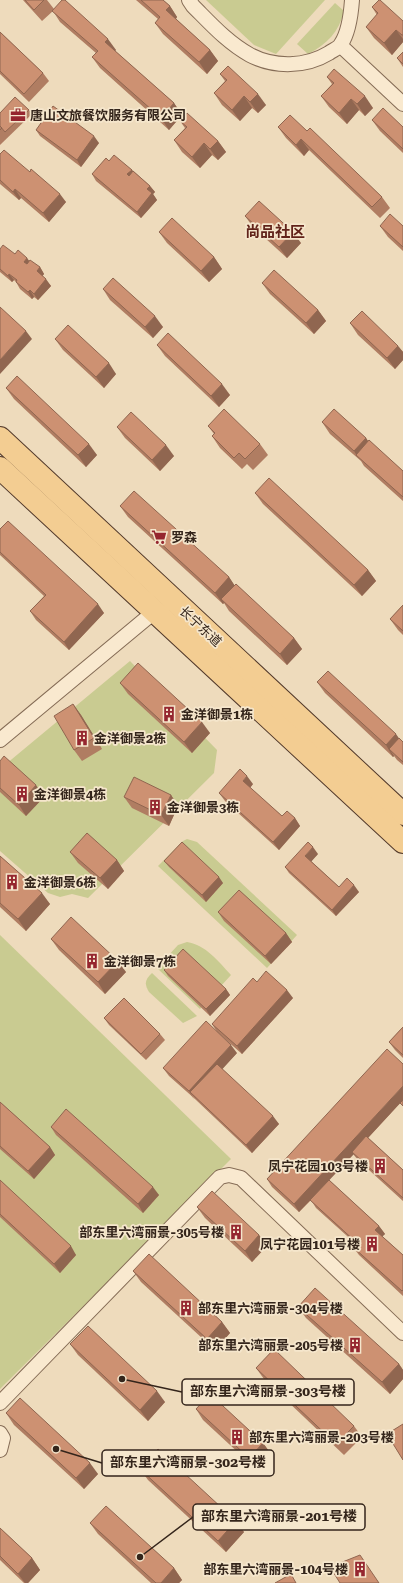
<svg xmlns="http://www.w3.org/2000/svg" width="403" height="1583" viewBox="0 0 403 1583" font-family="'Roboto Serif','Noto Sans SC',serif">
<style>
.green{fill:#c9cb91}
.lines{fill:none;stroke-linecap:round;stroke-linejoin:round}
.street-casing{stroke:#856c56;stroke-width:16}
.primary-casing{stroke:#533a2b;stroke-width:24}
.street{stroke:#f9e9cf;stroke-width:14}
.primary{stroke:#f3cd92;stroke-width:22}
.wall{fill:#b07d62}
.shaded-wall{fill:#906650}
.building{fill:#cd9172;stroke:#906650}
.labels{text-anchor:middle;stroke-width:3.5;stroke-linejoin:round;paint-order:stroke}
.poi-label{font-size:13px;font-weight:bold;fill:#34251b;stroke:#f5e6cc;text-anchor:start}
.street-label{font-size:13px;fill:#34251b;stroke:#f5e6cc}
.quarter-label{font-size:15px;font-weight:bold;fill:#61231a;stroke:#f5e6cc}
.leader{fill:none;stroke:#34251b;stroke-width:1.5}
.callout-dot{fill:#34251b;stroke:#f5e6cc;stroke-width:1.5}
.callout{fill:#f5e6cc;stroke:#34251b;stroke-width:1.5}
.callout-label{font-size:14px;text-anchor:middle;font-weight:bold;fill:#34251b}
</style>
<rect width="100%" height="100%" fill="#eedbbc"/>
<!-- green -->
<g class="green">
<path d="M206,0H325L276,54L254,45Z"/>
<path d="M335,3L344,11C339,32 327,44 308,54L297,44Z"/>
<path d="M130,661L217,750L214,773L88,898L72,894L60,897L48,893L0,851V769Z"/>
<path d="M187,839L197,842L297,935L267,968L158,866L183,841Z"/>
<path d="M0,935L231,1159L0,1389Z"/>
<path d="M187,942C206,945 218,961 231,975L200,1009L157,968L178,945Z"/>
<path d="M152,973L197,1016L183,1023L149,992C144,983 145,980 152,973Z"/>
</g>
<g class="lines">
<!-- street casing -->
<g class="street-casing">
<g id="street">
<path d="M189,0L193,6C211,24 228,43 250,55C275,68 306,67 329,53C333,50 339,48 341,44C349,32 351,14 352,0"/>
<path d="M341,46L403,104"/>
<path d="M0,740L154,612"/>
<path d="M0,1403L220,1177L229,1175L241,1178L403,1333"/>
<path d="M0,1433L3,1438L0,1450"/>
</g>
</g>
<!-- primary casing -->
<g class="primary-casing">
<g id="primary">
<path d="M0,438L403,814"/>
<path d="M0,468L403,842"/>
</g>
</g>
<!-- street -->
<use href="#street" class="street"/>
<!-- primary -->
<use href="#primary" class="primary"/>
</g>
<!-- wall -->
<g class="wall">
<path d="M23,0H47L54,9L116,50L115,51L174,103L182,115L169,130L100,68L92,57L96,53L60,22L53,11L42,21Z"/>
<path d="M136,0H163L170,6L177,17L176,19L210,50L218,61L207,74L163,34L155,23L158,19Z"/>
<path d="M372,7L403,21V42L392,55L374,38L366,27L377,15Z"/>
<path d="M0,32L43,73L49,81L29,102L0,74Z"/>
<path d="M403,52V67L397,58Z"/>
<path d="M220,74L266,105L258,113L252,108L240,121L222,105L214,93L225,81Z"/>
<path d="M327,77L373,108L365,116L359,110L347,124L329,107L321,96L332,84Z"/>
<path d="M29,110L32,114L0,145V113Z"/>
<path d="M372,120L403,127V153L380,131Z"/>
<path d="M180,121L218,141L226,152L218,160L212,155L200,168L182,152L174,140L185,128Z"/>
<path d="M278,127L307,131L382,197L390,208L380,218L309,150L304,156L286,138Z"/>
<path d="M36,130L99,143L81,167L40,136Z"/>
<path d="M0,154L66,202L49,222L21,198L19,200L0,184Z"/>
<path d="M109,161L132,170L150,186L155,192L153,194L157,200L141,218L96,181L92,174Z"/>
<path d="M245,216L301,243L287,258L253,227Z"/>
<path d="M380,226H403V251L388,237Z"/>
<path d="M159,232L214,257L222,269L209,282L167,243Z"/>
<path d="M0,249L27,258L29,261L40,267L44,274L42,276L51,286L38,300L34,297L32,299L20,289L16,282L14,280L12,282L0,272Z"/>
<path d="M262,283L318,310L326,321L314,334L270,294Z"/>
<path d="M103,289L163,327L153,338L110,300Z"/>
<path d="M350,323L398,346L403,352V360L395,369L358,335Z"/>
<path d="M55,339L116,374L104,388L63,350Z"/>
<path d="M157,345L230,395L219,407L165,356Z"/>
<path d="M6,388L97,455L86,467L14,399Z"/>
<path d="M322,422L366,438L368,441L403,471V501L364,466L361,461L330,434Z"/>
<path d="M208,426L260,444L268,455L253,470L247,464L242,469L220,448L212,436L214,434Z"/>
<path d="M117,427L174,456L160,471L125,438Z"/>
<path d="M255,493L368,570L376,581L362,596L263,504Z"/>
<path d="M120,506L229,577L234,585L294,638L302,649L287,665L229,611L224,603L223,604L128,517Z"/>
<path d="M0,529L104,613L69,650L36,620L30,611L44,596L0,555Z"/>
<path d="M403,605V635L398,630L390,619Z"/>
<path d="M317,682L403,742V765L397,760L394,756L393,757L325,693Z"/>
<path d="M120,683L210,733L192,753L128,694Z"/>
<path d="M73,704L81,715L102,749L82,761L74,750Z"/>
<path d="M0,761L44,797L26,816L0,792Z"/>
<path d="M253,784L250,788L282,816L295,818L300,826L279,850L225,801L219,793Z"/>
<path d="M171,795L178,806L169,826L132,808L124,797Z"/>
<path d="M70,852L117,860L124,871L108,889L78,863Z"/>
<path d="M318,854L311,861L339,887L359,892L336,916L289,873L285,867Z"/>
<path d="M0,856L50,904L26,931L0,907Z"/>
<path d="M164,861L223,883L206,902L169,867Z"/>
<path d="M218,912L286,933L292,942L271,964L224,921Z"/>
<path d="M51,939L126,972L105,994L59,950Z"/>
<path d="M164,970L226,989L230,995L210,1016L168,976Z"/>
<path d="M257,982L293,998L242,1054L217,1032L212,1024Z"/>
<path d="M104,1018L160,1034L165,1040L146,1060L109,1025Z"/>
<path d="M403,1027V1058L395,1050L389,1042Z"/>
<path d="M237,1053L222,1069L279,1124L252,1153L195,1099L169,1076L163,1068Z"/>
<path d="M403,1100L368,1138L403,1170V1201L358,1160L353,1154L329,1180L379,1226L385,1234L382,1236L403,1255V1296L359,1255L353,1247L356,1244L316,1208L311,1200L299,1212L272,1187L267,1179Z"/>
<path d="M0,1102L50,1147L55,1155L34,1179L0,1149Z"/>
<path d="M51,1127L159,1195L143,1213L56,1135Z"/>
<path d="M0,1180L76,1255L60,1273L0,1217Z"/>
<path d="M197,1207L259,1235L267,1246L252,1262L205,1218Z"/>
<path d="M133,1271L222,1322L230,1333L215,1350L141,1282Z"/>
<path d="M298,1307L399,1364L403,1370V1379L390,1394L306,1318Z"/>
<path d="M70,1344L165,1402L148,1421L78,1355Z"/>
<path d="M256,1368L354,1426L362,1437L344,1455L264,1379Z"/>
<path d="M196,1409L263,1443L271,1454L256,1469L203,1420Z"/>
<path d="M6,1413L98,1474L84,1489L14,1425Z"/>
<path d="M140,1469L244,1532L226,1552L148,1480Z"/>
<path d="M90,1523L174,1568L182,1580L179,1583H151L98,1534Z"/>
<path d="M0,1528L32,1558L40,1570L28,1583H24L0,1560Z"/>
</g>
<!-- shaded-wall -->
<g class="shaded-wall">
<path d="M170,6L177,17L174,21L166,10Z"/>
<path d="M396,30L403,39V42L392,55L384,43Z"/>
<path d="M108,39L116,50L113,53L105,42Z"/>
<path d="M210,50L218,61L207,74L199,62Z"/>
<path d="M258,94L266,105L258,113L250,102Z"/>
<path d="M244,96L252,108L240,121L232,110Z"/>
<path d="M365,96L373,108L365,116L357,104Z"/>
<path d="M351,99L359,110L347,124L339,113Z"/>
<path d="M174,103L182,115L169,130L161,118Z"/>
<path d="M94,136L99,143L81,167L77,160Z"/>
<path d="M301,139L309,150L304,156L296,145Z"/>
<path d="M218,141L226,152L218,160L210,149Z"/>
<path d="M204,143L212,155L200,168L192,157Z"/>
<path d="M132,170L136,176L132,181L127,174Z"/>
<path d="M150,186L155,192L153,194L157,200L141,218L137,212L147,189Z"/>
<path d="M15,189L21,198L19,200L13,192Z"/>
<path d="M60,194L66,202L49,222L43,213Z"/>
<path d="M293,232L301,243L287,258L279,247Z"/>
<path d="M214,257L222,269L209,282L201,271Z"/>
<path d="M27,258L32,265L29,268L24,262Z"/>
<path d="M40,267L44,274L41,278L37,271Z"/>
<path d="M9,274L14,280L12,282L8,276Z"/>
<path d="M46,279L51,286L38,300L34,294Z"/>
<path d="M30,290L34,297L32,299L28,292Z"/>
<path d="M318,310L326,321L314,334L306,323Z"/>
<path d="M155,316L163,327L153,338L145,327Z"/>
<path d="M26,331L32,339L0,374V360Z"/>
<path d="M398,346L403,352V360L395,369L387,358Z"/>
<path d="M109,363L116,374L104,388L96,377Z"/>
<path d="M222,384L230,395L219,407L211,396Z"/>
<path d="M366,438L374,450L357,456L354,451Z"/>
<path d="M89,444L97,455L86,467L78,455Z"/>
<path d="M166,445L174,456L160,471L152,460Z"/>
<path d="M368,570L376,581L362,596L354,585Z"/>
<path d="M229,577L237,589L221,599L224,603L223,604L215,593Z"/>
<path d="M98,604L104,613L69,650L64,642Z"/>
<path d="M294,638L302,649L287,665L280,654Z"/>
<path d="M73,704L81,715L102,749L94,738Z"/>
<path d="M202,722L210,733L192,753L184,742Z"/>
<path d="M396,734L403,744L389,749L394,756L393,757L386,745Z"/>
<path d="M247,776L253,784L248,790L243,781Z"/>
<path d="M36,785L44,797L26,816L19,805Z"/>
<path d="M171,795L178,806L169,826L161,815Z"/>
<path d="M295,818L300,826L279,850L273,842Z"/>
<path d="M313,847L318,854L310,863L305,856Z"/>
<path d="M117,860L124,871L108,889L100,878Z"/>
<path d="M219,877L223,883L206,902L202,895Z"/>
<path d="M354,885L359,892L336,916L332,910Z"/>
<path d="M42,893L50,904L26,931L18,919Z"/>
<path d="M286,933L292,942L271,964L265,956Z"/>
<path d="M118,961L126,972L105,994L98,982Z"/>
<path d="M226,989L230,995L210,1016L206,1009Z"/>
<path d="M287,990L293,998L242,1054L237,1046Z"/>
<path d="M231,1045L237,1053L196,1098L190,1092L194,1100L189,1091Z"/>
<path d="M403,1086V1100L354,1153L352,1152L354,1154L299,1212L294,1204Z"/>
<path d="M273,1116L279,1124L252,1153L246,1145Z"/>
<path d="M50,1147L55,1155L34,1179L28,1171Z"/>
<path d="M153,1187L159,1195L143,1213L138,1204Z"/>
<path d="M379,1226L385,1234L381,1238L375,1230Z"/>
<path d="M259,1235L267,1246L252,1262L245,1251Z"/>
<path d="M71,1246L76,1255L60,1273L54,1264Z"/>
<path d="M222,1322L230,1333L215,1350L207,1339Z"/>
<path d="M399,1364L403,1370V1379L390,1394L382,1382Z"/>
<path d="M157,1391L165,1402L148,1421L140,1410Z"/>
<path d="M263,1443L271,1454L256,1469L249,1458Z"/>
<path d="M90,1463L98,1474L84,1489L76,1478Z"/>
<path d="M236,1521L244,1532L226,1552L218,1541Z"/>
<path d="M32,1558L40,1570L28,1583H25L18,1574Z"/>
<path d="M174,1568L182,1580L179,1583H161Z"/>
</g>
<!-- building -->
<g class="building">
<path d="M25,0H44L34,10Z"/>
<path d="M62,0H65L108,39L105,42L174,103L161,118L92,57L98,51L52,11Z"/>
<path d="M141,0H163L170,6L166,10L210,50L199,62L155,23L160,17Z"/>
<path d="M379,0H380L403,21V35H402L396,30L384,43L366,27L378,13L372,7Z"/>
<path d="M0,32L43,73L24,94L0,71Z"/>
<path d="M403,52V64L397,58Z"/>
<path d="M228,66L258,94L250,102L244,96L232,110L214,93L227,80L220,74Z"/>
<path d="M334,69L365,96L357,104L351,99L339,113L321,96L334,83L327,77Z"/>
<path d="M15,97L29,110L5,132L0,126V113Z"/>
<path d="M53,106L94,136L77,160L36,130Z"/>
<path d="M383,108L403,127V149L372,120Z"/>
<path d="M187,113L218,141L210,149L204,143L192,157L174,140L187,127L180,121Z"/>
<path d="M290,115L307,131L310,128L382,197L372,207L301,139L296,145L278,127Z"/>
<path d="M0,126L2,128L0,130Z"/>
<path d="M4,150L30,172L31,169L60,194L43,213L15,189L13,192L0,180V154Z"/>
<path d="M114,155L132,170L127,174L129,176L133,171L150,186L147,189L152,193L137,212L92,174L106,158L109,161Z"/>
<path d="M259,201L293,232L279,247L245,216Z"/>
<path d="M390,214L403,226V247L380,226Z"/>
<path d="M172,218L214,257L201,271L159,232Z"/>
<path d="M3,245L15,254L18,250L27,258L24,262L27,264L30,260L40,267L37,271L46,279L34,294L30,290L28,292L16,282L17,280L9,274L8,276L0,269V249Z"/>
<path d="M274,270L318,310L306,323L262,283Z"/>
<path d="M113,278L155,316L145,327L103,289Z"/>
<path d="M0,307L26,331L0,360Z"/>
<path d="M362,311L398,346L387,358L350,323Z"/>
<path d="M68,325L109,363L96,377L55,339Z"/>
<path d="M168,333L222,384L211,396L157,345Z"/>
<path d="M17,376L89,444L78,455L6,388Z"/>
<path d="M224,409L260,444L245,459L239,453L234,458L212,436L215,433L208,426Z"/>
<path d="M334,409L366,438L354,451L322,422Z"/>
<path d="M131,412L166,445L152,460L117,427Z"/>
<path d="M369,440L403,471V497L356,455Z"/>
<path d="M269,478L368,570L354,585L255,493Z"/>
<path d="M134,491L229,577L215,593L120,506Z"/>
<path d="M8,521L98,604L64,642L30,611L46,595L0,552V529Z"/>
<path d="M236,584L294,638L280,654L221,599Z"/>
<path d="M403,605V631L390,619Z"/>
<path d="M138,663L202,722L184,742L120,683Z"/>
<path d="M328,671L396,734L386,745L317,682Z"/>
<path d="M73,704L94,738L74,750L54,716Z"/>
<path d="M399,738L403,742V762L389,749Z"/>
<path d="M4,756L36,785L19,805L0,788V761Z"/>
<path d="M240,769L247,776L243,781L282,816L287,811L295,818L273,842L219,793Z"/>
<path d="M134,777L171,795L161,815L124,797Z"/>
<path d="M87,833L117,860L100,878L70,852Z"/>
<path d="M182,842L219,877L202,895L164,861Z"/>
<path d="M308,842L313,847L305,856L339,887L347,878L354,885L332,910L285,867Z"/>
<path d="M0,856L42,893L18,919L0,903Z"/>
<path d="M239,890L286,933L265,956L218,912Z"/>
<path d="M71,917L118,961L98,982L51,939Z"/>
<path d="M183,949L226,989L206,1009L164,970Z"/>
<path d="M266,971L287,990L237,1046L212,1024L253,978L257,982Z"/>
<path d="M124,998L160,1034L141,1054L104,1018Z"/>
<path d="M206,1021L231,1045L189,1091L163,1068Z"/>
<path d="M403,1027V1055L389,1042Z"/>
<path d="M387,1049L403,1064V1086L294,1204L267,1179Z"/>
<path d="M217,1064L273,1116L246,1145L190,1092Z"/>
<path d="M403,1100V1106L400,1103Z"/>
<path d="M0,1102L50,1147L28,1171L0,1146Z"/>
<path d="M66,1109L153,1187L138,1204L51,1127Z"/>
<path d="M366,1136L403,1170V1198L352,1152Z"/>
<path d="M0,1180L71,1246L54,1264L0,1214Z"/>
<path d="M329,1180L379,1226L375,1230L403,1255V1290L402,1291L353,1247L357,1243L310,1200Z"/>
<path d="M212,1191L259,1235L245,1251L197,1207Z"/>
<path d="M149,1254L222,1322L207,1339L133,1271Z"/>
<path d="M315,1288L399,1364L382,1382L298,1307Z"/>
<path d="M88,1326L157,1391L140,1410L70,1344Z"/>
<path d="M274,1349L354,1426L336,1444L256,1368Z"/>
<path d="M210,1394L263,1443L249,1458L196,1409Z"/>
<path d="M20,1398L90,1463L76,1478L6,1413Z"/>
<path d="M403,1424V1460L387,1434Z"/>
<path d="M158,1449L236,1521L218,1541L140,1469Z"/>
<path d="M106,1506L174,1568L161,1583H156L90,1523Z"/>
<path d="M0,1528L32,1558L18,1574L0,1556Z"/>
<path d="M360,1555L379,1583H340L330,1567Z"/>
<path d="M291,1574L296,1583H275Z"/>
</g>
<!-- icons -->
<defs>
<g id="office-bare" transform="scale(1.2)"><path d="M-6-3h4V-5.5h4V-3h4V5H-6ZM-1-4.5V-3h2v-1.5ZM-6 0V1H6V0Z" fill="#95262f" stroke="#f5e6cc" stroke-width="2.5" paint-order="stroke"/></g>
<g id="supermarket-bare" transform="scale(1.2)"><path d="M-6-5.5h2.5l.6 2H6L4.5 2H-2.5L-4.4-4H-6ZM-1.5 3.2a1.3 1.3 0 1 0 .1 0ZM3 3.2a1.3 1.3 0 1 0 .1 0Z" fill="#95262f" stroke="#f5e6cc" stroke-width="2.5" paint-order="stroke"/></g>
<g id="building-bare" transform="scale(1.2)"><path d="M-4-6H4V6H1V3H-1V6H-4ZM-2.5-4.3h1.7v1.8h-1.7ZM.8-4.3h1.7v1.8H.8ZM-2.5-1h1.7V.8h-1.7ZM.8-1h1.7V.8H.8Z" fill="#95262f" stroke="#f5e6cc" stroke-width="2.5" paint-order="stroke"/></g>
</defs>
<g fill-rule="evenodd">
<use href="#office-bare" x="18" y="115"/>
<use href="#supermarket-bare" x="159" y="537"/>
<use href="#building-bare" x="169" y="714"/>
<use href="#building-bare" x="82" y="738"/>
<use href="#building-bare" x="22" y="794"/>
<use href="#building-bare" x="155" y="807"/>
<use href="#building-bare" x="12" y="882"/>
<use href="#building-bare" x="92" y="961"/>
<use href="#building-bare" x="380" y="1166"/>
<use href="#building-bare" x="236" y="1232"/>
<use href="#building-bare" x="372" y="1244"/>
<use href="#building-bare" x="186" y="1308"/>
<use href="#building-bare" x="355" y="1345"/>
<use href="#building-bare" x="237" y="1437"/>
<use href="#building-bare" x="360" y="1569"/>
</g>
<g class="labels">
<!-- poi labels -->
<g class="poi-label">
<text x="30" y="120">唐山文旅餐饮服务有限公司</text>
<text x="171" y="542">罗森</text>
<text x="181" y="719">金洋御景1栋</text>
<text x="94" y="743">金洋御景2栋</text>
<text x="34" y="799">金洋御景4栋</text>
<text x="167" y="812">金洋御景3栋</text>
<text x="24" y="887">金洋御景6栋</text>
<text x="104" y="966">金洋御景7栋</text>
<text x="368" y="1171" text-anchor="end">凤宁花园103号楼</text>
<text x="224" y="1237" text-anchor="end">部东里六湾丽景-305号楼</text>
<text x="360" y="1249" text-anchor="end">凤宁花园101号楼</text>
<text x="198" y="1313">部东里六湾丽景-304号楼</text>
<text x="343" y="1350" text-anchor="end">部东里六湾丽景-205号楼</text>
<text x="249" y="1442">部东里六湾丽景-203号楼</text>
<text x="348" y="1574" text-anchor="end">部东里六湾丽景-104号楼</text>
</g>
<!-- street labels -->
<g class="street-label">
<text transform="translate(201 626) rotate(43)" y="5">长宁东道</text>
</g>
<!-- quarter labels -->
<g class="quarter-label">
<text x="275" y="237">尚品社区</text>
</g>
</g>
<!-- callouts -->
<path class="leader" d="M122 1379L182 1392M56 1449L102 1463M140 1557L193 1517"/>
<g class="callout-dot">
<circle cx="122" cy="1379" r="4"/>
<circle cx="56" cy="1449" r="4"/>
<circle cx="140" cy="1557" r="4"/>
</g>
<g class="callout">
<rect x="182" y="1379" width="172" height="26" rx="4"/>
<rect x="102" y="1450" width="172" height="26" rx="4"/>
<rect x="193" y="1504" width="172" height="26" rx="4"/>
</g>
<g class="callout-label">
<text x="268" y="1396">部东里六湾丽景-303号楼</text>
<text x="188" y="1467">部东里六湾丽景-302号楼</text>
<text x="279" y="1521">部东里六湾丽景-201号楼</text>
</g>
</svg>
